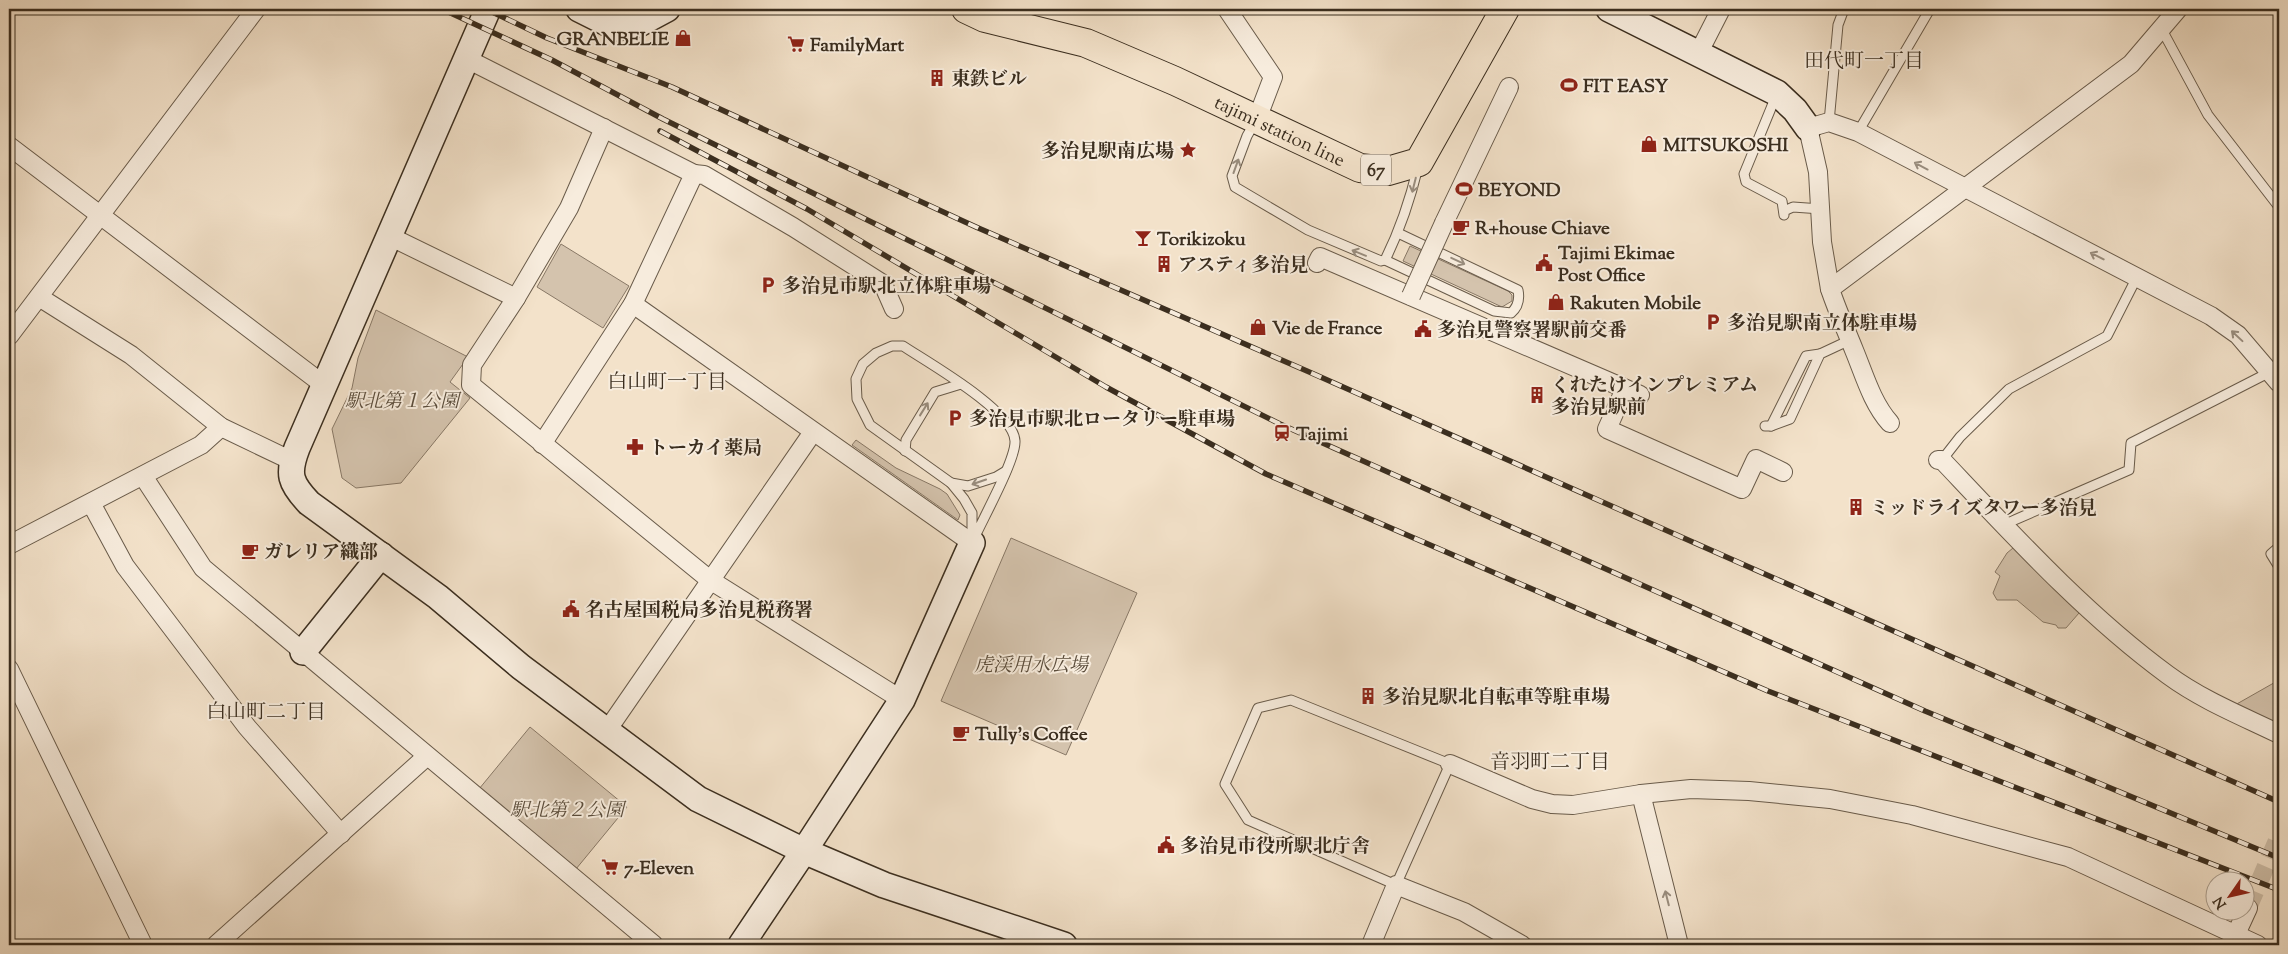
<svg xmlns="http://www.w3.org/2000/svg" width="2288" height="954" viewBox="0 0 2288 954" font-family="'Sorts Mill Goudy','Noto Serif JP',serif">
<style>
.green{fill:#d4c3ad;stroke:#887866}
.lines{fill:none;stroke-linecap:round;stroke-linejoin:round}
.street-tunnel{stroke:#cebea8;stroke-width:18;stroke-dasharray:18 9;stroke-linecap:butt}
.lane-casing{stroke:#695b4a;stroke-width:11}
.street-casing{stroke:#695b4a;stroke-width:20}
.secondary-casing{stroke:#3b2e1f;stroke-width:28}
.primary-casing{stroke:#3b2e1f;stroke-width:30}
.lane{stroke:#f7ecdd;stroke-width:9}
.street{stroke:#f7ecdd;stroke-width:18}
.secondary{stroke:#f7ecdd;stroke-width:25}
.primary{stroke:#f3e2ca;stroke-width:28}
.rail-casing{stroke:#3b2e1f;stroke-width:5.5}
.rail{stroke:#f7ecdd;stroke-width:4;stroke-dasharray:11;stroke-linecap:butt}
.street-bridge-casing{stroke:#695b4a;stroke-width:20;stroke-linecap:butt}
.street-bridge{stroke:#f7ecdd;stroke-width:18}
.oneway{stroke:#998d7e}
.labels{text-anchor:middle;stroke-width:4;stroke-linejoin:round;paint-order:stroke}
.shield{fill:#f7ecdd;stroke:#736758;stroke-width:1}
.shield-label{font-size:18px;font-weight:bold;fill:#3b2e1f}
.poi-label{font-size:19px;font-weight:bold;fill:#3b2e1f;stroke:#f7ecdd;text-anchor:start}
.street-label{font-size:19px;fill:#3b2e1f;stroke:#f7ecdd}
.park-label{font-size:19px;font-style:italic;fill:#5a4c3b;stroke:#f7ecdd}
.neighbourhood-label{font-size:20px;fill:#3b2e1f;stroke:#f7ecdd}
</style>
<rect width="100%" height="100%" fill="#f3e2ca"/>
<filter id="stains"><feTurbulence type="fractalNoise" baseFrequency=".004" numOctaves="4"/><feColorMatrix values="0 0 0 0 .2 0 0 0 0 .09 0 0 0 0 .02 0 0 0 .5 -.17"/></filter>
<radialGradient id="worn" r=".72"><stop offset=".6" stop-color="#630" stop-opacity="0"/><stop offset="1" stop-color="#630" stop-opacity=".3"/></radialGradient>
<!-- green -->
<g class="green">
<path d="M561,244L629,286L603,328L537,287Z"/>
<path d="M1410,246L1508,291L1512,295V301L1502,307L1403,261Z"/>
<path d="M376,310L468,357L450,382L470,398L401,483L356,488L342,478L332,429L352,388L358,358Z"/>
<path d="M856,440L896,468L940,489L947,494L960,515L958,520L852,445Z"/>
<path d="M1011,538L1137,593L1066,755L941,701Z"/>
<path d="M2013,548L2079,613L2066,628H2058L2056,625L2043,622L2017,600H1997L1993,593L2000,576L1995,572L2007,553Z"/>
<path d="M2279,680V728L2235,705Z"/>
<path d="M530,727L627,807L576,869L479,789Z"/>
</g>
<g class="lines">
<!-- street-tunnel -->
<path class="street-tunnel" d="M2248,908L2279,836"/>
<!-- lane casing -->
<g class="lane-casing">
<g id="lane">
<path d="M2161,28L2208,115L2279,207"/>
<path d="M1776,96L1744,174L1746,182L1782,201L1784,215"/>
<path d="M1255,122L1247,136L1232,176L1235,187L1308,230L1381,261L1385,260C1400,230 1410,200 1418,167"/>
<path d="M1829,122L1838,25L1844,9"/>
<path d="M1858,132L1930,9"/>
<path d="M1784,211L1793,207L1821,209"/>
<path d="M1385,260L1494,311L1511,313C1518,307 1520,300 1518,290L1398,233"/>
<path d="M892,346H903C927,362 1014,411 1015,441C1016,460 981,522 972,543V513L964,499L951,483L870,425L857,399L856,379L863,364L876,353Z"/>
<path d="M1765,426H1771L1790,419L1820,354L1850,340"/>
<path d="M1771,426L1806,356L1820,354"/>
<path d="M905,451L906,440L935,392L961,384"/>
<path d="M1942,460L1960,437L2009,389L2107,336L2137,277"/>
<path d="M951,483L968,486L996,477L1006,471"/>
<path d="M2003,525L2129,470L2131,443L2270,372"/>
<path d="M2279,547L2271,554L2279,567"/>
<path d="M1291,700L1450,764L1396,885L1248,820L1225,784L1258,708Z"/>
</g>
</g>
<!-- street casing -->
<g class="street-casing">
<g id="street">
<path d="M1227,9L1273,77L1257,119"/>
<path d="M1698,54L1721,9"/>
<path d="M467,59L694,174L633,304L542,444"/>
<path d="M604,128L569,208L516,298L472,365L471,385L710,580L902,700"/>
<path d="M9,146L324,385"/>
<path d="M694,174L704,175L793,227L883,284L894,309"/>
<path d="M1444,223L1509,87"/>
<path d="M389,236L516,298"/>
<path d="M1317,263L1320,257L1640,395"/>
<path d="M1830,289L1822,242L1818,172L1808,128L1829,122L1858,132L2211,316L2238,335L2279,383"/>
<path d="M39,297L131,355L221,427L292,461"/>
<path d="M633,304L972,543"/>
<path d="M9,336L256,9"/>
<path d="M1625,389L1607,429L1742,489L1756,459L1783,472"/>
<path d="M1890,423C1872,403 1864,374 1854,350C1846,330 1837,310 1830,289L2131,64L2178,9"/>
<path d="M1938,460H1942C2013,535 2086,615 2168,675C2202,700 2242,716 2279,734"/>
<path d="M143,476L203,568L654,945"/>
<path d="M91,503L125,566L247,727L341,834"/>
<path d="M9,545L201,445L221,427"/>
<path d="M9,669L143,945"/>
<path d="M606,732L813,432"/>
<path d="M1450,764L1532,799L1552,804L1573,805L1641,794L1691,789L1749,791L1830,799L1912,815L2068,857L2258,945"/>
<path d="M1641,794L1679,945"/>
<path d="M216,945L426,757"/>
<path d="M1371,945L1396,885L1464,912L1522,945"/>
<path d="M2231,945L2248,908"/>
</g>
</g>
<!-- secondary casing -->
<g class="secondary-casing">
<g id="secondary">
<path d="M488,9L297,448C287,474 290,483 309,503L438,597L521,667L698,799L804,851L902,700L972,543"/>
<path d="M579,9L617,28L639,24L667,9"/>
<path d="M1609,9L1777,93L1795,110L1808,128"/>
<path d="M303,652L381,555"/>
<path d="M741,945L804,851L884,885L1064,945"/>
</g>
</g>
<!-- primary casing -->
<g class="primary-casing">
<g id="primary">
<path id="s1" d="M966,9L985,18L1086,43L1175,81L1360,168L1388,171L1419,162L1505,9"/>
</g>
</g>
<!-- lane -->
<use href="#lane" class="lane"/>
<!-- street -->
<use href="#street" class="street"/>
<!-- secondary -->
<use href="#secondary" class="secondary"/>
<!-- primary -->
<use href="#primary" class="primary"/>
<!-- rail casing -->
<g class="rail-casing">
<g id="rail">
<path d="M442,9L552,60L663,119L1280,424L1925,711L2279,858"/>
<path d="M486,9L547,38L672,87L976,227L1307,371L2279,802"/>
<path d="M660,131L807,209L1106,387L1266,474L1768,691L2279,890"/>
</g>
</g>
<!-- rail -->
<use href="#rail" class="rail"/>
<!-- street-bridge casing -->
<g class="street-bridge-casing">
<path id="street-bridge" d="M1411,296L1444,223"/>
</g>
<!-- street-bridge -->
<use href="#street-bridge" class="street-bridge"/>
</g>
<!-- one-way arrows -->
<defs><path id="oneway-shaft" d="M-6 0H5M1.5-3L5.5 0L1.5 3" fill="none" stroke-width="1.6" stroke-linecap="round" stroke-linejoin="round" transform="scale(1.25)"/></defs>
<g class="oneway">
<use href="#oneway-shaft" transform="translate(1236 166) rotate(-70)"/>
<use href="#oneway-shaft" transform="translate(1921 166) rotate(-152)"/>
<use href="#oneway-shaft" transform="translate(1414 185) rotate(104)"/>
<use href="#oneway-shaft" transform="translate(1359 253) rotate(-158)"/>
<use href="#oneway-shaft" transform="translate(2097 256) rotate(-153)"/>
<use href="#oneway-shaft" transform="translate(1458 261) rotate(25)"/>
<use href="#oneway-shaft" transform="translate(2237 336) rotate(-137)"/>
<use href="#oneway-shaft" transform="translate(924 409) rotate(-58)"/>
<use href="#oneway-shaft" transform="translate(979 482) rotate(161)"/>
<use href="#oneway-shaft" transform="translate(1667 898) rotate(-104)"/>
</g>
<!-- icons -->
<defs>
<g id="shop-bare" transform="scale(1.35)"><path d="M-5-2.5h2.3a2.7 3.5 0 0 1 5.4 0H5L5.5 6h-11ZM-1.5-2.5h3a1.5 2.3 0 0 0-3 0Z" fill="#8f2418" stroke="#f7ecdd" stroke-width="2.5" paint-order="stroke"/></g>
<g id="supermarket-bare" transform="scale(1.35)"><path d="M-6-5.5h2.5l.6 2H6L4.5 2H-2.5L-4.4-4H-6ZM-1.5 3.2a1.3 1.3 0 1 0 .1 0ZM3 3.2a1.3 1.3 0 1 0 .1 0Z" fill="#8f2418" stroke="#f7ecdd" stroke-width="2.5" paint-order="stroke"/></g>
<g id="building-bare" transform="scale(1.35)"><path d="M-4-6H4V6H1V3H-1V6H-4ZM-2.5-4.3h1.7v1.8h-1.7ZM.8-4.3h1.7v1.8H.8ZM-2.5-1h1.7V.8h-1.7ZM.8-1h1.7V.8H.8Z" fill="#8f2418" stroke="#f7ecdd" stroke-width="2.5" paint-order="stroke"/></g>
<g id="stadium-bare" transform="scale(1.35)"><path d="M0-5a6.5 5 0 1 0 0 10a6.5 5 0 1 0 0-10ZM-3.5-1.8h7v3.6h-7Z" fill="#8f2418" stroke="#f7ecdd" stroke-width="2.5" paint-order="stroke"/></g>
<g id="sight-bare" transform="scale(1.35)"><path d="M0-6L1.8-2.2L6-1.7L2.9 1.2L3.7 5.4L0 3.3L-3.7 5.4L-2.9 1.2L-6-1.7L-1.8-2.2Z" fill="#8f2418" stroke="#f7ecdd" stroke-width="2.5" paint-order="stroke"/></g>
<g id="cafe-bare" transform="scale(1.35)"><path d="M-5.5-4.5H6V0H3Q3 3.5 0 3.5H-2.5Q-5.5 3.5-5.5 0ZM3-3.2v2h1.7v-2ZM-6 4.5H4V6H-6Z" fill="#8f2418" stroke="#f7ecdd" stroke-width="2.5" paint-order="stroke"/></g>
<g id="bar-bare" transform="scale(1.35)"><path d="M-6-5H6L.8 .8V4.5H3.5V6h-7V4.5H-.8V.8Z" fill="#8f2418" stroke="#f7ecdd" stroke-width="2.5" paint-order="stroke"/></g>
<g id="civic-bare" transform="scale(1.35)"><path d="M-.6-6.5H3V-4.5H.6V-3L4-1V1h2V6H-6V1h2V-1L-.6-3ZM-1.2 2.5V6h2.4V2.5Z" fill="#8f2418" stroke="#f7ecdd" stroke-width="2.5" paint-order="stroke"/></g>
<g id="parking-bare" transform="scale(1.35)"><path d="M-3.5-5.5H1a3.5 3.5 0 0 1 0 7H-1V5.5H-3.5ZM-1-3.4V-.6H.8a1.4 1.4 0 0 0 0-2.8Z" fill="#8f2418" stroke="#f7ecdd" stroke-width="2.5" paint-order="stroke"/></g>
<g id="station-bare" transform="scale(1.35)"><path d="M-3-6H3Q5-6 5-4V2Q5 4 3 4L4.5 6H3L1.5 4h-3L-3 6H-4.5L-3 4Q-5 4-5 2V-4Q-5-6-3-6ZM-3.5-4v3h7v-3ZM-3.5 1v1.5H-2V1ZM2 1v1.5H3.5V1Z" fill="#8f2418" stroke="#f7ecdd" stroke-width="2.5" paint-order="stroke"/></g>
<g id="pharmacy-bare" transform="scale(1.35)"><path d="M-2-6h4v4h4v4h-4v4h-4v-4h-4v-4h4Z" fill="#8f2418" stroke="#f7ecdd" stroke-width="2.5" paint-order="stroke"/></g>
</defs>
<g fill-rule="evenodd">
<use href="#shop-bare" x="683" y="38"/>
<use href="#supermarket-bare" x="796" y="44"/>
<use href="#building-bare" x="937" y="78"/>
<use href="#stadium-bare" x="1569" y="85"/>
<use href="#shop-bare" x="1649" y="144"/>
<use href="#sight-bare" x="1188" y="150"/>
<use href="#stadium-bare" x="1464" y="189"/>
<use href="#cafe-bare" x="1461" y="227"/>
<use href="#bar-bare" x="1143" y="238"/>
<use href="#civic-bare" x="1544" y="263"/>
<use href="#building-bare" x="1164" y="264"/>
<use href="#parking-bare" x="768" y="285"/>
<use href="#shop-bare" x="1556" y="302"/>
<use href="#parking-bare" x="1713" y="322"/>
<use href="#shop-bare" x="1258" y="327"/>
<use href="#civic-bare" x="1423" y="329"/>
<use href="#building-bare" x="1537" y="395"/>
<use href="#parking-bare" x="955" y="418"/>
<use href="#station-bare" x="1282" y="433"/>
<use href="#pharmacy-bare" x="635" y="447"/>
<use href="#building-bare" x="1856" y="507"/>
<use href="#cafe-bare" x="250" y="551"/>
<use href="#civic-bare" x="571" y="609"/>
<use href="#building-bare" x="1368" y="696"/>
<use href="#cafe-bare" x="961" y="733"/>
<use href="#civic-bare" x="1166" y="845"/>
<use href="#supermarket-bare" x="610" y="867"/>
</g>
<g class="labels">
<!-- shield labels -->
<rect class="shield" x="1361" y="154.5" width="30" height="31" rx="4"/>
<g class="shield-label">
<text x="1376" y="176">67</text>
</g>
<!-- poi labels -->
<g class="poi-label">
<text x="669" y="45" text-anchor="end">GRANBELIE</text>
<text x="810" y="51">FamilyMart</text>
<text x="951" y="85">東鉄ビル</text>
<text x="1583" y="92">FIT EASY</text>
<text x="1663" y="151">MITSUKOSHI</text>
<text x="1174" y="157" text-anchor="end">多治見駅南広場</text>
<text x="1478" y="196">BEYOND</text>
<text x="1475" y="234">R+house Chiave</text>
<text x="1157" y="245">Torikizoku</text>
<text x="1558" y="259">Tajimi Ekimae<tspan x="1558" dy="22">Post Office</tspan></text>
<text x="1178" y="271">アスティ多治見</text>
<text x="782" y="292">多治見市駅北立体駐車場</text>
<text x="1570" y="309">Rakuten Mobile</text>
<text x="1727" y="329">多治見駅南立体駐車場</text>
<text x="1272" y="334">Vie de France</text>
<text x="1437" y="336">多治見警察署駅前交番</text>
<text x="1551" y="391">くれたけインプレミアム<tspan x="1551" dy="22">多治見駅前</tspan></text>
<text x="969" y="425">多治見市駅北ロータリー駐車場</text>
<text x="1296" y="440">Tajimi</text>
<text x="649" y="454">トーカイ薬局</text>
<text x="1870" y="514">ミッドライズタワー多治見</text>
<text x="264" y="558">ガレリア織部</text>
<text x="585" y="616">名古屋国税局多治見税務署</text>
<text x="1382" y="703">多治見駅北自転車等駐車場</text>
<text x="975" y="740">Tully's Coffee</text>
<text x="1180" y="852">多治見市役所駅北庁舎</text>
<text x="624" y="874">7-Eleven</text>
</g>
<!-- street labels -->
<g class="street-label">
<text dy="7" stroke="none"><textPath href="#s1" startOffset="338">tajimi station line</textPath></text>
</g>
<!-- park labels -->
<g class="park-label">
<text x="402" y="407">駅北第１公園</text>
<text x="1031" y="671">虎渓用水広場</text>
<text x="567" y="816">駅北第２公園</text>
</g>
<!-- neighbourhood labels -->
<g class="neighbourhood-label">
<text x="1864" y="67">田代町一丁目</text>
<text x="667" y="388">白山町一丁目</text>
<text x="266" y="718">白山町二丁目</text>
<text x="1550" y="768">音羽町二丁目</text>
</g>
</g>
<!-- margin -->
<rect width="2288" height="954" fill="none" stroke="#f3e2ca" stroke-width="30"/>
<rect x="10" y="10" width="2268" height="934" fill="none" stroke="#3b2e1f" stroke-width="2.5"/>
<rect x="15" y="15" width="2258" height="924" fill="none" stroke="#3b2e1f"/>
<!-- north arrow -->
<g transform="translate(2230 896) rotate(236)"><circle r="24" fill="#f7ecdd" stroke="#aca091"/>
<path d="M0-4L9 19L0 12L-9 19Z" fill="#8f2418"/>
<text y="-8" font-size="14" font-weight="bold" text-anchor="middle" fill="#3b2e1f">N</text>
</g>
<rect width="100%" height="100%" filter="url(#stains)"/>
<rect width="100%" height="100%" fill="url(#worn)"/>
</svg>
